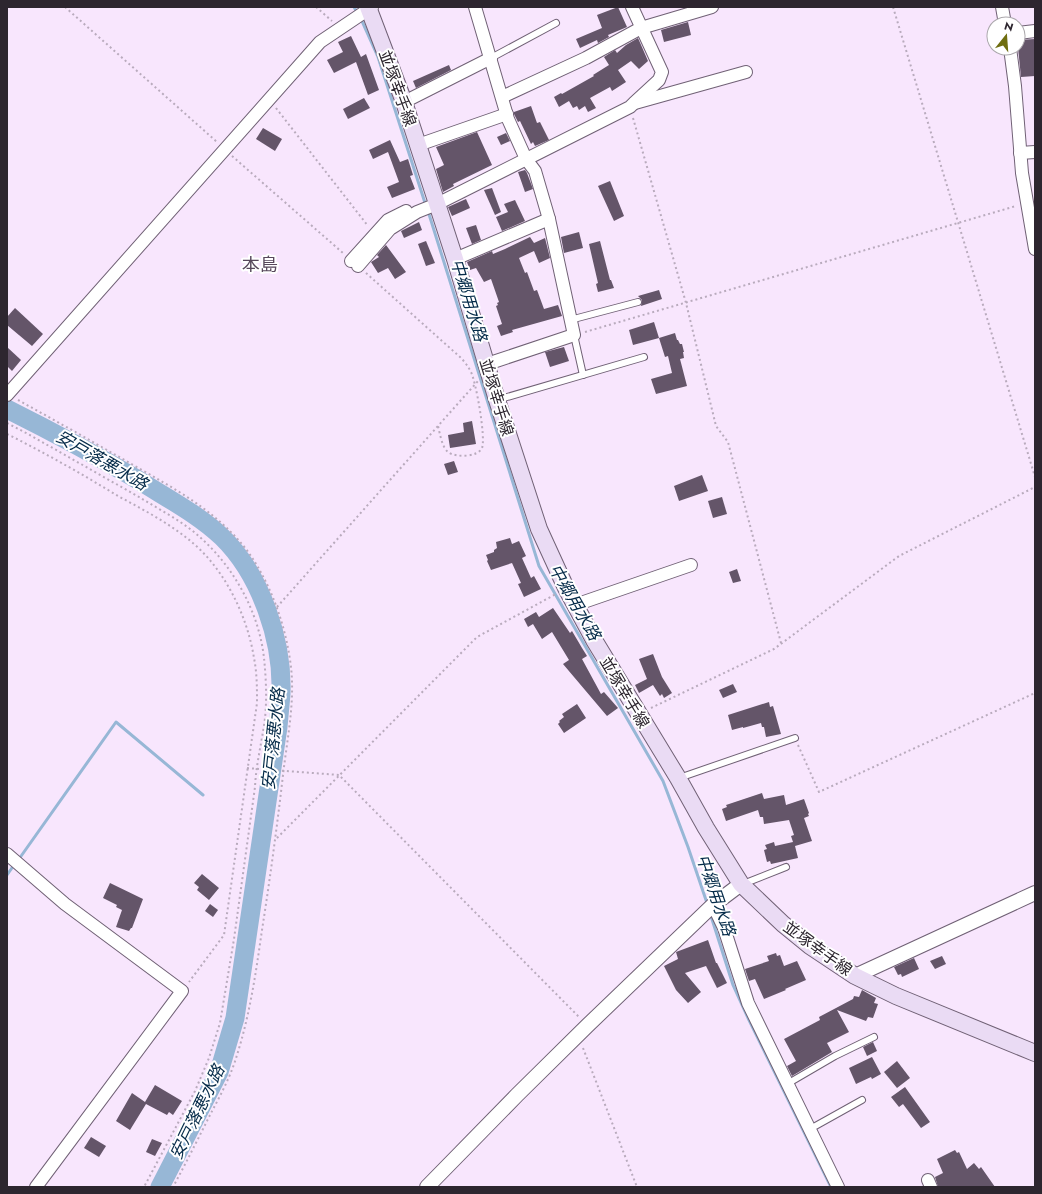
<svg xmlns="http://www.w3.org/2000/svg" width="1042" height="1194" viewBox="0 0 1042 1194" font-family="Jost,'Noto Sans JP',sans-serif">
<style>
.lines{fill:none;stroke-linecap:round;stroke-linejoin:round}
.stream{stroke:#97b7d6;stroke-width:3}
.river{stroke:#97b7d6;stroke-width:19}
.building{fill:#645569}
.service-casing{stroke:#706175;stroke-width:8}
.minor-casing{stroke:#706175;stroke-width:14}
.tertiary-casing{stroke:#706175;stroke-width:16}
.secondary-casing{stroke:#706175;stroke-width:18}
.path{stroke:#b9abbd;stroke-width:2;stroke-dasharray:2 3;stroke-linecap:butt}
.service{stroke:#fff;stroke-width:6}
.minor{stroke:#fff;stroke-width:12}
.tertiary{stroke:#fff;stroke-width:14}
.secondary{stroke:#eadbf4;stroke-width:16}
.labels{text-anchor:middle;stroke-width:4;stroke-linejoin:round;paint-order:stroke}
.street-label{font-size:16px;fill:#2d262f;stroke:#fff}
.water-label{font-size:17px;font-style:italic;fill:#052b49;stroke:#fff}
.quarter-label{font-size:18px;fill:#57485b;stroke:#fff}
</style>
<rect width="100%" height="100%" fill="#f8e6fd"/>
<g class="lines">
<!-- stream -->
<g class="stream">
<path d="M354,7L358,14"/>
<path d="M361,19L378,57L426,206"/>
<path d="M428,211L539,566L663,781L688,847L708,906"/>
<path d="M19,859L116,722L203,795"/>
<path d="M7,875L14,865"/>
<path d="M710,913L733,985L748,1018L831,1187"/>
</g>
<!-- river -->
<path class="river" d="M7,409C53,432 96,455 140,481C167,498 199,515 222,537C261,575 283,641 281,694C280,705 279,717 278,727L235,1018L219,1072L160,1187"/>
</g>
<!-- building -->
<g class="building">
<path d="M618,7L627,27L608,35L609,37L598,43L597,40L580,48L576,39L602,28L597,15Z"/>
<path d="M688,22L691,35L664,42L661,30Z"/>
<path d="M351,36L361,57L366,54L379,90L368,95L356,62L334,73L327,60L343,52L338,42Z"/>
<path d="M638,38L648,61L639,69L631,61L618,70L626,82L612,91L610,87L590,98L596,108L588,112L585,106L579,110L577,106L573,108L569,101L559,107L554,97L561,93L562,94L594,76L593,75L609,65L604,57L615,50L617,53L626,45Z"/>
<path d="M1035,39V76L1021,77L1018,48V40Z"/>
<path d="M449,65L451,70L416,88L413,81Z"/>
<path d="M364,98L370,108L348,119L343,109Z"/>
<path d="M531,106L537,123L540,122L549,140L535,146L533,142L531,144L520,121L518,122L514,114V112Z"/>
<path d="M263,128L282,139L275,151L256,139Z"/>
<path d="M477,132L492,165L453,184L454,186L443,192L436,169L444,165L436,147Z"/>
<path d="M506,133L510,141L501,145L497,137Z"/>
<path d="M390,140L400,162L408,159L413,175L410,176L415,189L392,198L387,187L399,182L388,152L373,159L369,150Z"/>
<path d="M525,170L527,173L533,189L525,192L518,172Z"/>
<path d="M610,181L624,216L614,221L598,186Z"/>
<path d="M492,188L501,212L495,215L484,190Z"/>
<path d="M466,199L470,208L452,216L448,207Z"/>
<path d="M515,200L525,221L502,231L496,217L508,212L504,204Z"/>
<path d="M419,222L422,230L404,238L401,231Z"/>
<path d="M476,225L481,240L472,244L466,228Z"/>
<path d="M579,232L583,248L564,253L561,237Z"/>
<path d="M530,237L534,243L545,238L550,258L539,263L534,251L519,258L525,273L527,272L534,291L537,290L544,309L558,305L562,316L512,330L513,332L501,336L497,326L502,324L496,306L498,305L497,303L499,302L491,279L484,282L476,268L470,270L467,262L492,251L493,254L505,249Z"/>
<path d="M426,241L435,263L426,266L418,244Z"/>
<path d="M600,241L610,280H611L614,288L598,292L596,284L598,283L589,244Z"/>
<path d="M386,245L406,272L395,279L388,268L378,273L371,262L379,257L377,255Z"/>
<path d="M659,290L662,299L641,306L642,300L638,296Z"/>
<path d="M15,308L43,334L32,346L7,325V317Z"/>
<path d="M654,322L659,338L633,345L629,330Z"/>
<path d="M675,333L677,340H678L680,344H682L684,352H683L684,358L680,359L687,386L656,394L651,379L672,373L668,356L665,357L659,338Z"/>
<path d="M7,347L21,360L12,371L7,366Z"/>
<path d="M564,347L569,361L550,367L545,352Z"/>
<path d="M472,421L476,444L450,448L448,435L464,432L463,423Z"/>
<path d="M454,461L458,472L448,475L444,464Z"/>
<path d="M702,475L708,491L679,501L674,486Z"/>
<path d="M722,497L727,514L713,518L708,501Z"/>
<path d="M510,538L512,544L519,541L526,556L522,558L531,578L534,576L541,589L524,597L518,584L521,583L512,563L491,570L487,561L488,560L486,555L494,552V550L497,548L496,542Z"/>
<path d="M737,569L741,581L733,583L729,572Z"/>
<path d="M553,608L570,633L572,631L582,648L587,656L582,659L601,694L604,692L618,708L607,716L563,664L569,660L552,632L542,639L533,624L528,627L524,619L536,612L539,617Z"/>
<path d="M653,654L662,677L672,693L664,698L662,694L660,696L653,685L639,693L635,685L647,679L639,659Z"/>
<path d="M733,684L737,692L723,698L719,690Z"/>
<path d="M769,702L770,707L773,706L781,734L766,737L764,727H762L761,723L743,728V727L732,730L728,715Z"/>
<path d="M577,704L586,718L564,733L558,724L560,722L559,721L564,717L562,714Z"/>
<path d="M762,793L764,799L784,795L786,805L804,799L809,813L808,814L809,816L804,818L812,841L795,846L798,858L771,864L770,861L767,862L764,850L767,849L765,845L774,842L775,846L793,842L791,836L794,835L789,820L764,824L763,817H760L758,810L726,821L722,809L727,807L726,805Z"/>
<path d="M202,874L219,888L209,900L197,890L199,887L194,883Z"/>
<path d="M110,883L143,899L132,928H131L129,931L116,927L122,910L116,907L117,905L103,898Z"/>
<path d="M210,904L218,910L213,917L205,911Z"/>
<path d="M708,940L716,963H717L727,983L717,988L706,966L685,973L701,992L688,1003L676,990L664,966L678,959L676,952Z"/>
<path d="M776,953L777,956L780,955L784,966L797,961L806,980L785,989L786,990L764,999L755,979L749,981L745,969L769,961L767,956Z"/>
<path d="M942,956L946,964L935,969L930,961Z"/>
<path d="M914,958L919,969L902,977L901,974L898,975L894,967Z"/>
<path d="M862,990L876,998L874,1003L878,1004L873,1018L868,1017L866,1021L837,1010L849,1032L827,1043L832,1052L792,1076L787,1066L796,1061L784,1039L820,1020L819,1017L853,999L854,996L859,997Z"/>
<path d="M873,1042L877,1051L867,1056L863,1047Z"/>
<path d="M872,1057L881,1074L872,1079L871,1077L856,1084L849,1068Z"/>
<path d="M897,1061L910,1078L897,1088L884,1072Z"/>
<path d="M155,1085L182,1101L173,1115L169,1112L167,1115L146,1104L130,1130L116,1121L132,1093L145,1102Z"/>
<path d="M905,1087L930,1122L921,1128L903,1104L899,1107L891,1097Z"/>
<path d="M91,1137L106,1146L99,1157L84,1148Z"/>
<path d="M152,1139L162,1143L155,1156L146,1152Z"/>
<path d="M955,1150L957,1153L959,1152L967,1169L974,1163L979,1169L981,1167L995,1187H938L935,1177L943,1173L937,1159Z"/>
</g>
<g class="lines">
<!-- service casing -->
<g class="service-casing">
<g id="service">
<path d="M491,58L556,23"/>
<path d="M570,320L638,302"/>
<path d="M574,335L583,375"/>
<path d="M497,400L644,357"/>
<path d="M679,778L795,738"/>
<path d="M743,884L786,867"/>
<path d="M787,1084L835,1056L874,1037"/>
<path d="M810,1129L862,1100"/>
</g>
</g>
<!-- minor casing -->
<g class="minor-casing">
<g id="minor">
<path d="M475,7L508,119L526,159L535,171L549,219L574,335L487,364"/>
<path d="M1002,7L1005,24"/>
<path d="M1018,33L1035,31"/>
<path d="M1010,48L1015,86L1022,173L1035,249"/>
<path d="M502,97L586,58L641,28L712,7"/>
<path d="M404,102L491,58"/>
<path d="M635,103L746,72"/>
<path d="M418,145L507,114"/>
<path d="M1020,153L1035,152"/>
<path d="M455,259L549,219"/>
<path d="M351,261L388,220L406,211"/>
<path d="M358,266L390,229L417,212L437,204L630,107L634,103L659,80L662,72L632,7"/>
<path d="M7,395L320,42L372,7"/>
<path d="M575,605L691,565"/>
<path d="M7,854L65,904L182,991L36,1187"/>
<path d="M713,905L724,928L748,1003L838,1187"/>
<path d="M928,1180L931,1187"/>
</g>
</g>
<!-- tertiary casing -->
<g class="tertiary-casing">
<g id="tertiary">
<path d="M855,976L1035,893"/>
<path d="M427,1187L517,1095L588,1025L713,905L741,884"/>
</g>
</g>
<!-- secondary casing -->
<g class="secondary-casing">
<path id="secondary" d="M368,7L404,102L455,259L497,400L539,529L566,588L594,640L678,778L706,828L741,884L783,924L810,946L855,976L896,996L1035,1053"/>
</g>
<!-- path -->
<g class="path">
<path d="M65,7L217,142"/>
<path d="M316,7L332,21"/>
<path d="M893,7L1035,477"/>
<path d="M276,108L368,226"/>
<path d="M633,118L686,303L716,426L728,442L781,643"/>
<path d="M232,156L343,253"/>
<path d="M366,273L460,357C464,361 468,366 471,372C476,382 486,438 482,448C478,457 456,458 448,452C442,447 440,434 438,426"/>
<path d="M585,332L1016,206"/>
<path d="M18,400C56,421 95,443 133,465C175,489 215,510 246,549C271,583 286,626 291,667C295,703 287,740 283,775C277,827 270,879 262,930C256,972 250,1014 237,1055C231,1076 220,1096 210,1115C198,1139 186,1163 173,1187"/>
<path d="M7,423L28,434C65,455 102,476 139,497C160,510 184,522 202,539C235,569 259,613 264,658C266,677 267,699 265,718C262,742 256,764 255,787L234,939L220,1023L209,1058L195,1091L144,1187"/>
<path d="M7,434C45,453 82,474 118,496C142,509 167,522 188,539C223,566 247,614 254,658C257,673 257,688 257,703L224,935L189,982"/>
<path d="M277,607L478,381"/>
<path d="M651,708L774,649L899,556L1035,487"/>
<path d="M798,745L819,792L1035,693"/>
<path d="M247,768L339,775L580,1018"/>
<path d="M277,838L477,637L556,594"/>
<path d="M583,1048L637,1187"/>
</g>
<!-- service -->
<use href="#service" class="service"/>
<!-- minor -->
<use href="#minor" class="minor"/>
<!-- tertiary -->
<use href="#tertiary" class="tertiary"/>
<!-- secondary -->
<use href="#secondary" class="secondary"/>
</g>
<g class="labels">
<!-- street labels -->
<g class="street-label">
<text transform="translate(398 88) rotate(70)" y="6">並塚幸手線</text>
<text transform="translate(497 397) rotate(73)" y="6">並塚幸手線</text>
<text transform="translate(625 692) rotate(59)" y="6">並塚幸手線</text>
<text transform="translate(818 948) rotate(36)" y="6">並塚幸手線</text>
</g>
<!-- water labels -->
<g class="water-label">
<text transform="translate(469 300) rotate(73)" y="6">中郷用水路</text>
<text transform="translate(102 460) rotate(30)" y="6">安戸落悪水路</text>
<text transform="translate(575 602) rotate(60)" y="6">中郷用水路</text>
<text transform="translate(273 739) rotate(-84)" y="6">安戸落悪水路</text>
<text transform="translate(716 895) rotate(71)" y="6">中郷用水路</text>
<text transform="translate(197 1112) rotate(-64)" y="6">安戸落悪水路</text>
</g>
<!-- quarter labels -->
<g class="quarter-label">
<text x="260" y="271">本島</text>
</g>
</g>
<!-- border -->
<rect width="1042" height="1194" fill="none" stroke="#2d262f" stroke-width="16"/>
<!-- north arrow -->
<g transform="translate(1006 36) rotate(17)"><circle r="19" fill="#ffffff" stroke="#aba8ac"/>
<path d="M0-3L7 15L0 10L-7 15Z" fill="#6f6e10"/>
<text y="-6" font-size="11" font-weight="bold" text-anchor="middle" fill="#2d262f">N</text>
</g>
</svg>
